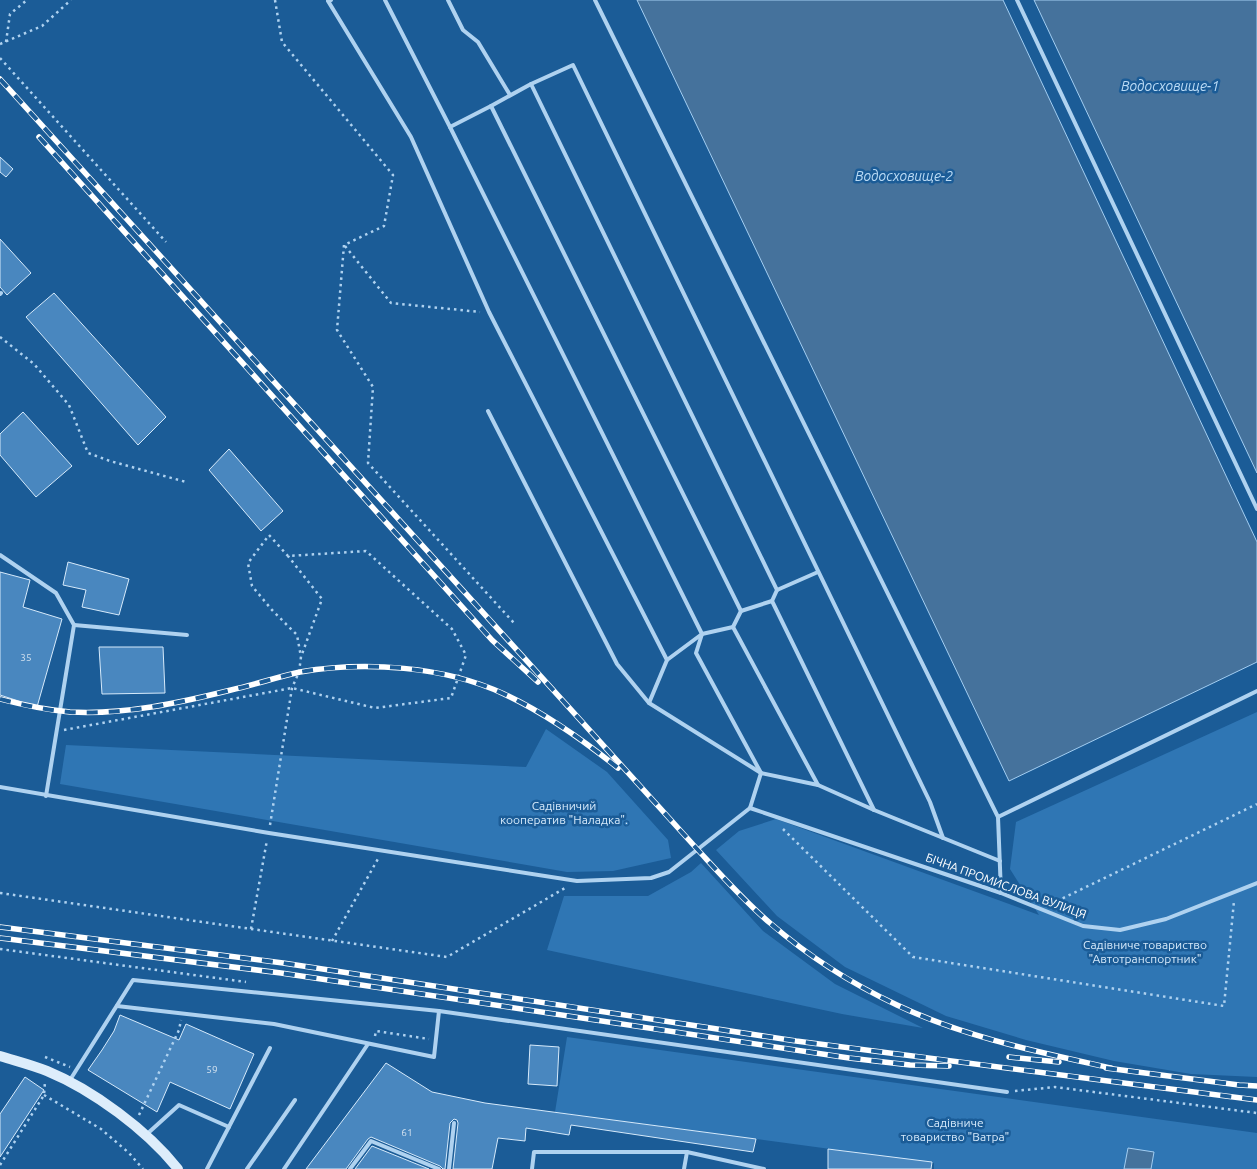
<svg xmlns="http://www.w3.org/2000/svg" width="1257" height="1169" viewBox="0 0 1257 1169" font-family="Ubuntu,sans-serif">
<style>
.green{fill:#2f76b4}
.water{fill:#45729c;stroke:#a3cef2}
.building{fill:#4987bf;stroke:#d6eafb}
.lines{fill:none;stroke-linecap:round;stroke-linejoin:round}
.path{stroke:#afd2f0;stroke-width:2.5;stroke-dasharray:2.5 4;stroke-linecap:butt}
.lane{stroke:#afd2f0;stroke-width:4}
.secondary{stroke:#ddedfb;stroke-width:10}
.rail-casing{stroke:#fff;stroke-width:5.5}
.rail{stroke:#1b5c97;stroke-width:4;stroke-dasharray:11;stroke-linecap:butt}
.labels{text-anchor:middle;stroke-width:5;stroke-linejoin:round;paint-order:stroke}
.number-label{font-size:10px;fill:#d2e1ef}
.park-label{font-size:12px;fill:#d6eafb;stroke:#1b5c97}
.street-label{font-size:12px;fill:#fff;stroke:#1b5c97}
.water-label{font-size:14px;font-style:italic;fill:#bcdcf6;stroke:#1b5c97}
</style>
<rect width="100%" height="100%" fill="#1b5c97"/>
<!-- green -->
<g class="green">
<path d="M1257,712V1077L1191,1074L1114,1061L1026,1040L946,1016L845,967L777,916L716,850L739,831L776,819L1039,915L1010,869L1016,822Z"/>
<path d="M546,729L607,772L668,840L671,858L613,871L567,872L60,784L66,745L526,767Z"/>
<path d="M701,863L763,931L835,984L923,1028L842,1014L547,950L564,896H648L691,872Z"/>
<path d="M567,1037L1257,1133V1169H934V1163L555,1112Z"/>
</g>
<!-- water -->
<g class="water">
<path d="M637,0H1003L1257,542V662L1009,781Z"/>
<path d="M1034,0H1257V473Z"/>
<path d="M1128,1148L1154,1152L1151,1169H1124Z"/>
</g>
<!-- building -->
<g class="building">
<path d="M0,157L13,169L6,177L0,172Z"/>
<path d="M0,239L31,273L7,295L0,287Z"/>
<path d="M54,293L166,417L138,445L26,317Z"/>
<path d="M23,412L72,466L36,497L0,455V434Z"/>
<path d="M229,449L283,511L261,531L209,470Z"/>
<path d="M68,562L129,579L119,615L82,607L86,590L63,585Z"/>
<path d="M0,572L30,580L23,607L62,619L37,707L0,695Z"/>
<path d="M99,647H163L165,693L102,694Z"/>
<path d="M120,1015L179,1040L186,1024L254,1054L230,1109L170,1082L157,1112L88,1070L102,1050L114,1031Z"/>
<path d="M530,1045L559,1047L557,1086L528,1084Z"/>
<path d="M386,1063L432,1092L485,1103L756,1139L753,1152L571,1125L569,1135L526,1128L525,1141L498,1138L492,1169H453L458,1123L457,1120L454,1119L450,1123L445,1169H443L440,1166L371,1137L368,1139L346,1169H306Z"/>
<path d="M25,1077L44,1090L0,1157V1114Z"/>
<path d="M372,1146L429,1169H355Z"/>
<path d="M828,1149L932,1162L931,1169H828Z"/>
</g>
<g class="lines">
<!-- path -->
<g class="path">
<path d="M275,0L282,42L393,175L384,226L344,245"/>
<path d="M6,42L10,14L27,0"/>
<path d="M0,44L42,26L71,0"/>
<path d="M0,58L166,242"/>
<path d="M344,245L337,330L373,387L368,463L514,623"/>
<path d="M345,246L391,303L480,312"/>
<path d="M0,337L34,364L69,405L88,453L110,461L186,482"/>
<path d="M64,730L292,688L375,708L451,698L466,655L452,629L366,551L288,556L269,535L248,563L252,586L272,610L297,635L301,657"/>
<path d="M270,825L292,688L299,672L301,657L322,599L288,556"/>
<path d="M783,829L913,957L1224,1006L1234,901"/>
<path d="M0,893L447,957L565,888"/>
<path d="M1051,904L1257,804"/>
<path d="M251,929L267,840"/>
<path d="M332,941L379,857"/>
<path d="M0,949L246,982"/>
<path d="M375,1036L376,1031L429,1039"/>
<path d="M45,1057L70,1067"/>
<path d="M1015,1091L1055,1087L1257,1113"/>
<path d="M44,1095L101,1129L129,1153L143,1169"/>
<path d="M139,1115L179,1030L181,1020"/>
<path d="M0,1165L44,1095L45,1082"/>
</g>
<!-- lane -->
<g class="lane">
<path d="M331,0L328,1L411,137L489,312L667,660L702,634L733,627L741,611L772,601L777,590L818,572"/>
<path d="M385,0L450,127"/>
<path d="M448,0L463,30L478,42L510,95"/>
<path d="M595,0L998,817L1001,893"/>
<path d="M1017,0L1257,509"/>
<path d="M491,106L531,84"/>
<path d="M0,294L1,293"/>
<path d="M488,411L617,664L649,703L761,773L818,785"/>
<path d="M0,555L56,593L74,625L46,796"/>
<path d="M777,590L531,84L573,65L930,802L943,838"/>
<path d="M772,601L874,810"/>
<path d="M74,625L187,635"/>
<path d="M733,627L818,785L874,810L1000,861"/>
<path d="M649,703L667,660"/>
<path d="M0,787L269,833L577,881L651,878L669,872L750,808L761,773L696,653L702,634L450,127L491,106L741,611"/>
<path d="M750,808L1001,893L1083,926L1120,930L1166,919L1257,883"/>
<path d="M998,817L1257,691"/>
<path d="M117,1006L274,1024L434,1057L439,1011"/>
<path d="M70,1080L133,980L439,1011L1007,1092"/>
<path d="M147,1134L179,1105L229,1127"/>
<path d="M207,1169L270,1048"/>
<path d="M247,1169L295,1100"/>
<path d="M284,1169L368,1044"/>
<path d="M350,1169L371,1141L439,1169"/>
<path d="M449,1169L454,1123"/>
<path d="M532,1169L534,1152H687L764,1169"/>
<path d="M684,1169L687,1152"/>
</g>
<!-- secondary -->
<path class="secondary" d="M0,1056C16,1061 32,1065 47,1071C93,1090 147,1130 178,1169"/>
<!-- rail casing -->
<g class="rail-casing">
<g id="rail">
<path d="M0,79L698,850C721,875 744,901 770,923C807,955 852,984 897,1005C964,1037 1039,1052 1111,1068"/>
<path d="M39,137L492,640L538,682"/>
<path d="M0,699C23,705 46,710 70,712C124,715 179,703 231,690C254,685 277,677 300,672C364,661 445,666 504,694C545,713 583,740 618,768"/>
<path d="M0,927L283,963L796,1041L1257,1100"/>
<path d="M0,938L281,973L849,1058L910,1065L949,1066"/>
<path d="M1009,1057L1059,1062"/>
<path d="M1106,1068L1239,1085L1257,1086"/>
</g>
</g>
<!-- rail -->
<use href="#rail" class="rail"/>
</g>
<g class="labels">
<!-- number labels -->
<g class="number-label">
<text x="26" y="661">35</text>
<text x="212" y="1073">59</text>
<text x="407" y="1136">61</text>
</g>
<!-- park labels -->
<g class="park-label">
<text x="564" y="810">Садівничий<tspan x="564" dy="14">кооператив "Наладка".</tspan></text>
<text x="1145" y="949">Садівниче товариство<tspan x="1145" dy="14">"Автотранспортник"</tspan></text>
<text x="955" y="1127">Садівниче<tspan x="955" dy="14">товариство "Ватра"</tspan></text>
</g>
<!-- street labels -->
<g class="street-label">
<text transform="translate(1006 886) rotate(20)" y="4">БІЧНА ПРОМИСЛОВА ВУЛИЦЯ</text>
</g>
<!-- water labels -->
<g class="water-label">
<text x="1170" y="91">Водосховище-1</text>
<text x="904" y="181">Водосховище-2</text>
</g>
</g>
</svg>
